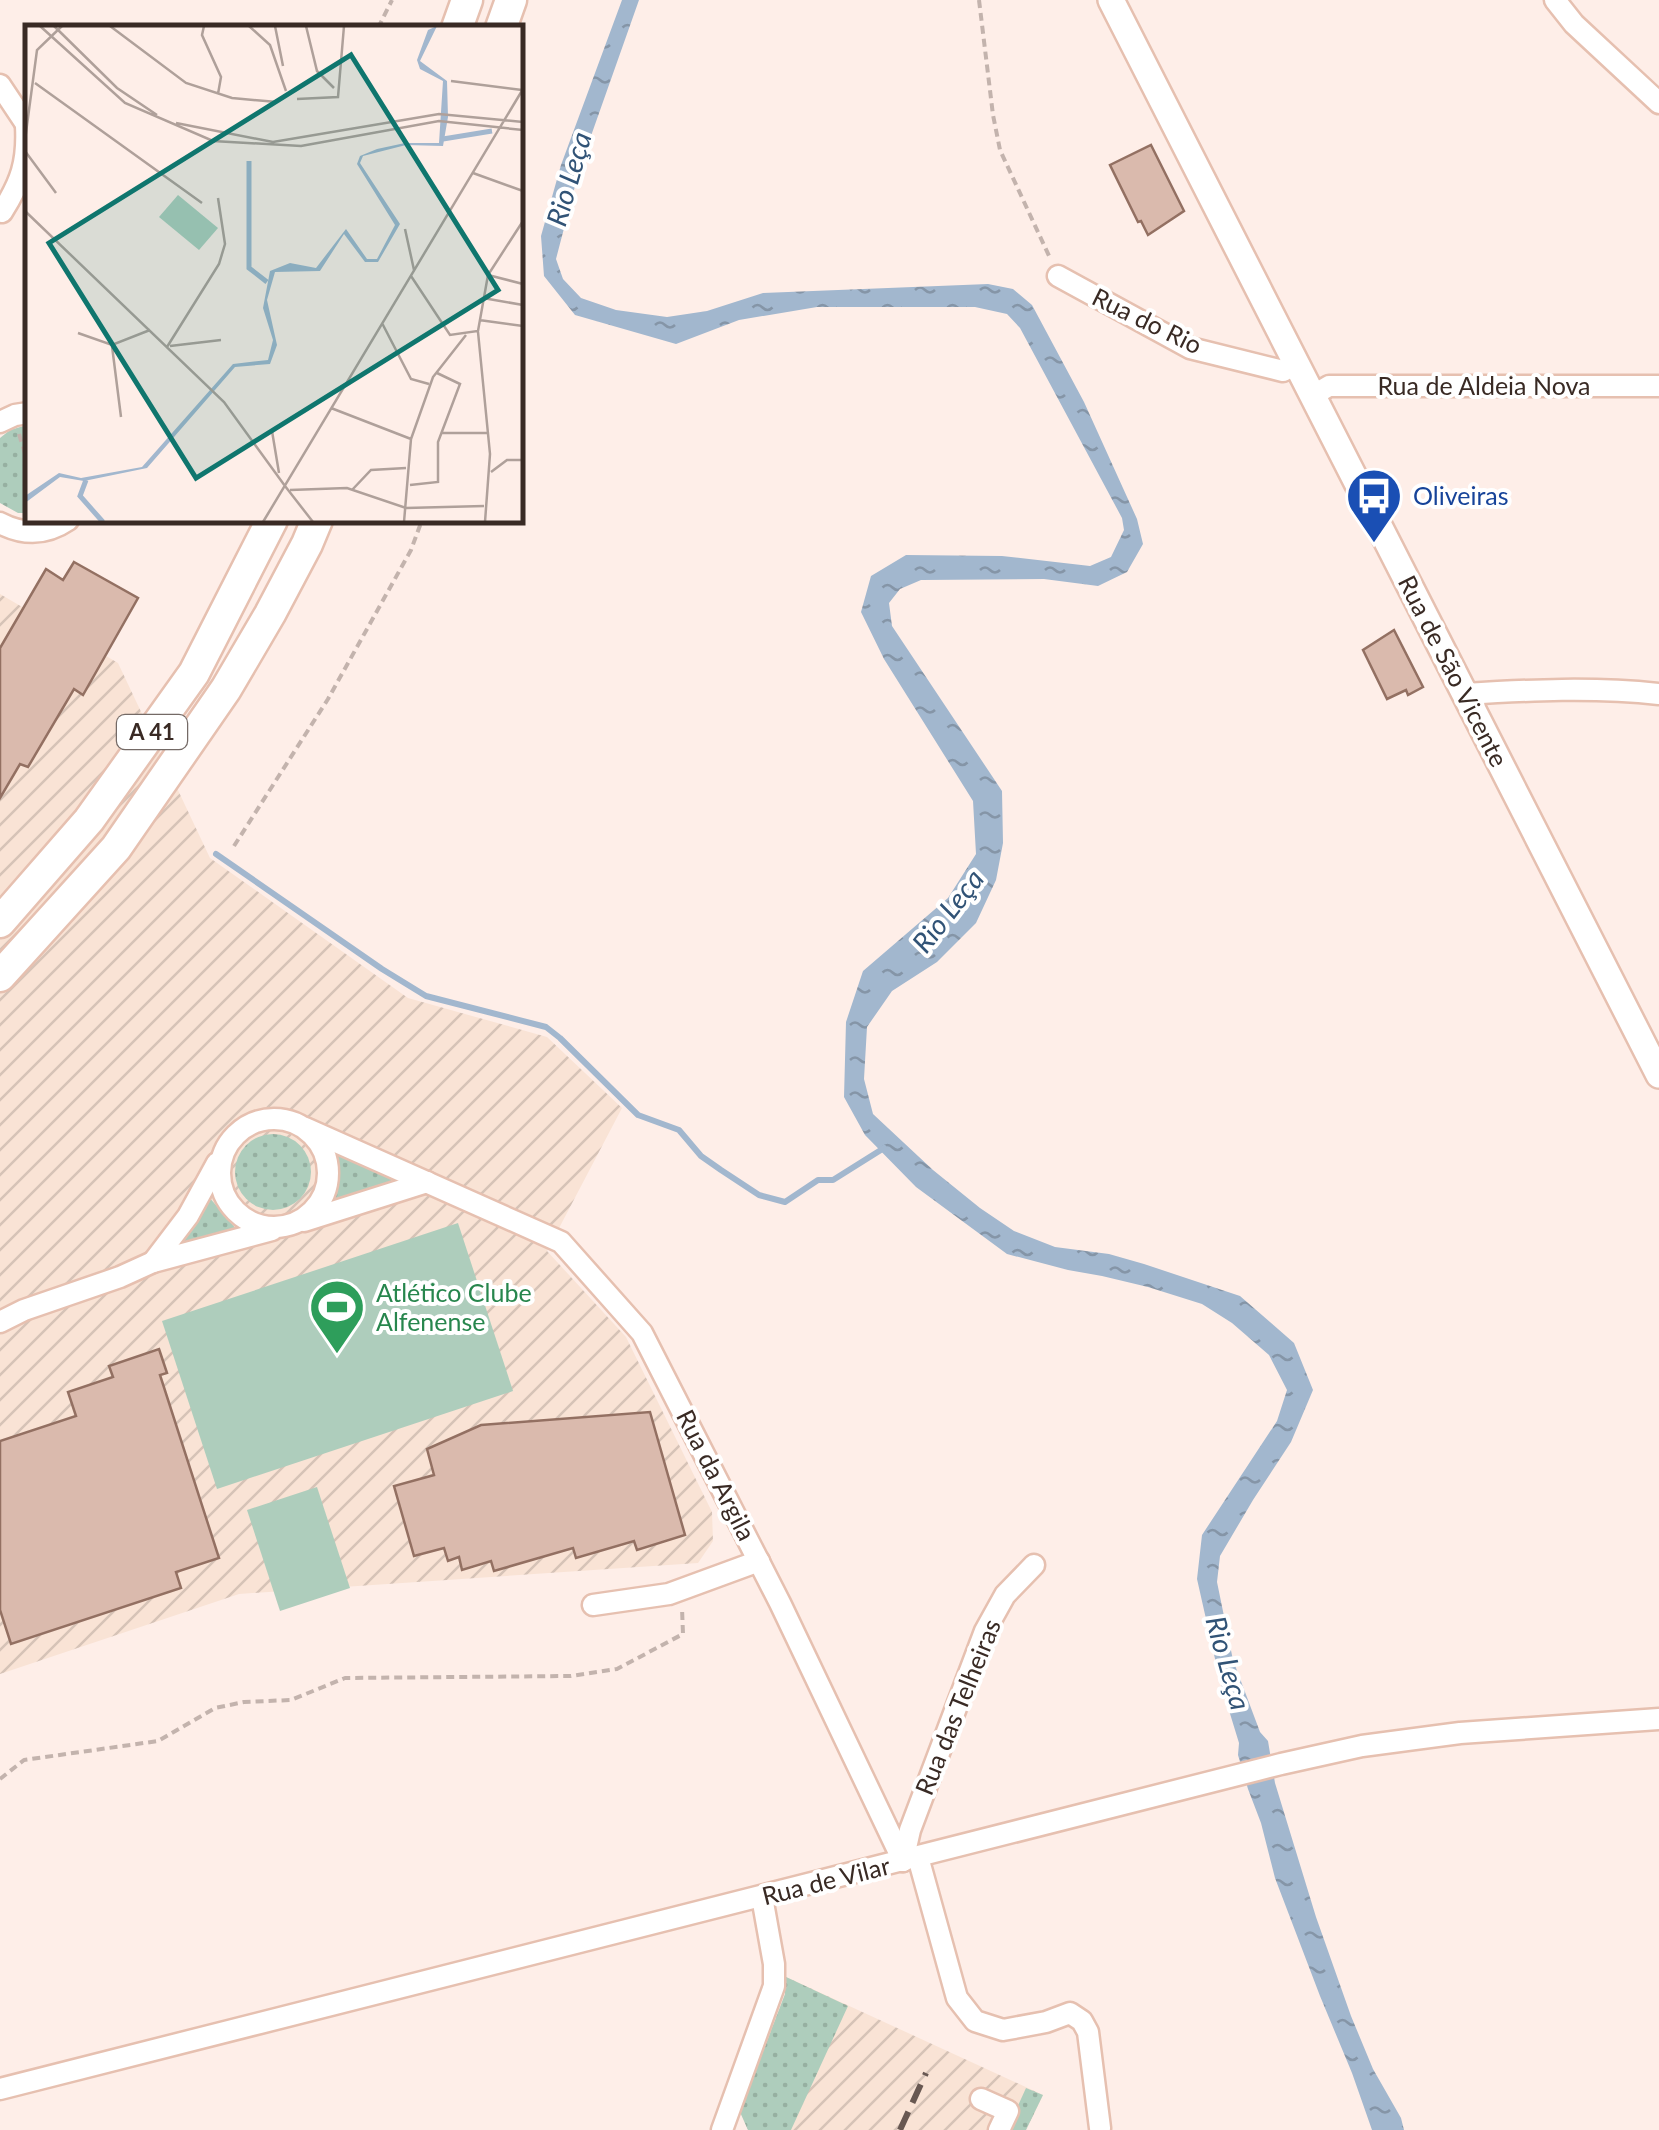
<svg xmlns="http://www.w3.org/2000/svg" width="1659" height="2130" viewBox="0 0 1659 2130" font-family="Lato,sans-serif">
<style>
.industrial{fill:url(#industrial-furrows)}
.grass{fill:url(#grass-dots)}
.park{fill:#aecdbc}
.water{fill:url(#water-ripples)}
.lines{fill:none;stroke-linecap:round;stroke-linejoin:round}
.stream{stroke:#a2b7ce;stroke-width:6}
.building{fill:#dabaad;stroke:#937062;stroke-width:2.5}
.minor-casing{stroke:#e6c0b0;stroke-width:25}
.major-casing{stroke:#e6c0b0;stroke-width:30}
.highway-casing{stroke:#e6c0b0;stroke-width:35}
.path{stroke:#c3b3ad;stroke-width:4;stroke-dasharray:8 5;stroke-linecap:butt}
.minor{stroke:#fff;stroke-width:20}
.major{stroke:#fff;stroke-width:25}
.highway{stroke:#fff;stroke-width:30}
.rail{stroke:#685852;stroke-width:6;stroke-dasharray:20 10;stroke-linecap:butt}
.labels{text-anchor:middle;stroke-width:8;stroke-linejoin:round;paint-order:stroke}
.shield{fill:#fff;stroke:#746a66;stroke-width:2.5}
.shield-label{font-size:22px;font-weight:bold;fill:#392a24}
.street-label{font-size:25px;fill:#392a24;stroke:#fff}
.transit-label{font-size:25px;fill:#164399;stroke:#fff;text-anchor:start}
.leisure-label{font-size:25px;fill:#27864d;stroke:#fff;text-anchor:start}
.water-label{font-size:28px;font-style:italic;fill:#315376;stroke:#fff}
.inset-river{fill:none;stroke:#a2b7ce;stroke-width:5}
.inset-road{fill:none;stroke:#afa09a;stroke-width:2.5}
.view{fill:#0f766e;fill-opacity:0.15;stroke:#0f766e;stroke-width:5}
.inset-edge{fill:none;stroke:#392a24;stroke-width:5}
</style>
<defs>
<pattern id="industrial-furrows" width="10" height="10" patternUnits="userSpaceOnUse" patternTransform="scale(2.5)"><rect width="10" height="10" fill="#f9e3d5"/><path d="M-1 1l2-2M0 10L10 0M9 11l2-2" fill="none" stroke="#d6c3b7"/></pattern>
<pattern id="grass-dots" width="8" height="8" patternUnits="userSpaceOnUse" patternTransform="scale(2.5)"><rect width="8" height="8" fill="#aecdbc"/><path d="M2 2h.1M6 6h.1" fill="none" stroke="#96b0a1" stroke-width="1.8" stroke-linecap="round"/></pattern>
<pattern id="water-ripples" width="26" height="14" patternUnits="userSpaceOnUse" patternTransform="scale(2.5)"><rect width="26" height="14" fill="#a2b7ce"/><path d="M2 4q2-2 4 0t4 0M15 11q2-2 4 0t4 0" fill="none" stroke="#8595a7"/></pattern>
</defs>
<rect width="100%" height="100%" fill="#feeee8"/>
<!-- industrial -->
<g class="industrial">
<path d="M0,594L118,663L210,858L408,998L547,1037L622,1108L547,1251L626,1337L712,1512L713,1541L698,1563L239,1594L0,1674Z"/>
<path d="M784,1976L1043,2095L1026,2130H748L740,2112L785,1994Z"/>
</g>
<!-- grass -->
<g class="grass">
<path d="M27,425V513H18L0,503V438L10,430Z"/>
<circle cx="273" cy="1172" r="38"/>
<path d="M337,1155L391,1179V1181L334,1199L339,1176Z"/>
<path d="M209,1197L237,1230L176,1250V1245Z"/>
<path d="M784,1976L848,2006L791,2130H748L740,2112L785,1994Z"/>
<path d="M1026,2088L1043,2095L1026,2130H1007Z"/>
</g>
<!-- park -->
<g class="park">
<path d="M458,1223L513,1391L217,1489L162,1321Z"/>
<path d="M317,1487L350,1588L280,1611L247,1510Z"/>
</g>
<!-- water -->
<path class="water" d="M622,0H639L580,167L556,259L563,279L581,298L616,310L667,317L707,311L763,293L988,284L1013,289L1032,305L1084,402L1137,519L1143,544L1127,572L1098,586L1044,579L921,580L900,589L889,603L892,626L1002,791L1003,843L996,880L976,923L937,962L892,991L867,1027L864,1079L873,1114L933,1170L980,1208L1014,1231L1055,1247L1109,1254L1144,1264L1240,1296L1294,1343L1313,1390L1291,1442L1253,1500L1220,1556L1217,1582L1233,1660L1260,1732L1268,1741L1275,1783L1316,1917L1351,2016L1373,2069L1401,2118L1404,2130H1372L1352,2073L1320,1996L1275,1878L1261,1823L1248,1789L1238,1755L1239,1743L1220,1681L1197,1579L1202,1535L1277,1421L1287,1390L1269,1355L1232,1323L1202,1304L1148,1287L1102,1276L1068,1270L1007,1254L916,1187L865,1135L844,1097L846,1022L863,971L948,898L976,854L973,801L884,659L861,612L871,576L906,555L1002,556L1090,566L1111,557L1124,530L1122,518L1020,328L1007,314L975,307H817L739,320L676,344L575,315L544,276L541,236L561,165Z"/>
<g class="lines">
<!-- stream -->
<path class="stream" d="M216,854L382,969L426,996L546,1027L560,1038L638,1115L679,1130L701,1156L721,1170L759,1195L785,1202L818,1180H833L884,1148"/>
</g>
<!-- building -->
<g class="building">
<path d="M1151,145L1184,211L1148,235L1141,221L1138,222L1110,165Z"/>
<path d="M74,562L138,598L83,695L74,689L28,767L20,764L0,798V648L46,569L63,580Z"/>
<path d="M1394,630L1423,687L1408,695L1406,690L1387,699L1363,650Z"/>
<path d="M159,1349L167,1373L160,1375L219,1558L176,1572L181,1588L11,1644L0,1610V1441L76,1416L68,1392L113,1377L109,1366Z"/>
<path d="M650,1412L685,1535L637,1550L634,1541L576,1558L573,1548L494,1571L491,1561L462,1570L459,1557L448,1561L444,1548L414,1556L394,1486L434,1475L427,1449L481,1425Z"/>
</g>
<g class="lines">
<!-- minor casing -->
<g class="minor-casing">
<g id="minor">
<path d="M1555,0L1574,24L1659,103"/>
<path d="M0,85L28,127"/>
<path d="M2,212C21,182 28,162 26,126"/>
<path d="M1058,276L1190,348L1283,371L1295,364"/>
<path d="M1312,396L1329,386H1659"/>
<path d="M0,422L15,415L28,413"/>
<path d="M0,523C23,535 46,535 68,520"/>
<path d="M1465,694C1530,690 1594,687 1659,694"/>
<circle cx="274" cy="1173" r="54"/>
<path d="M305,1128L561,1242L642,1333L780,1603L903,1861"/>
<path d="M304,1221L427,1182"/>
<path d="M153,1262L188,1216L217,1163"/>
<path d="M0,1322L24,1310L120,1277L153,1262L272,1230"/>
<path d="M593,1605L669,1594L759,1561"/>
<path d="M918,1857L957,1998L975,2021L1003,2030L1046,2022L1070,2013L1082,2021L1088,2032L1100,2128"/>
<path d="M903,1861L910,1830L985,1631L1005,1595L1034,1565"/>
<path d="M0,2089L1281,1764L1362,1746L1460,1733L1659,1719"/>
<path d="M981,2099L1008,2111L999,2130"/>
<path d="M722,2130L774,1986V1964L762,1897"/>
</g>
</g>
<!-- major casing -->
<g class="major-casing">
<path id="major" d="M1111,0L1659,1075"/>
</g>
<!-- highway casing -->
<g class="highway-casing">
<g id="highway">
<path d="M457,28L467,0"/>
<path d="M501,28L511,0"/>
<path d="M0,922L89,820L194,673L272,520"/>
<path d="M0,976L116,848L226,689L270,614L307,544L317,520"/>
</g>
</g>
<!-- path -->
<g class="path">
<path d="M979,0L993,115L1000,150L1050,258"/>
<path d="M378,28L392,0"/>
<path d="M19,434L28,463"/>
<path d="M234,846L328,699L411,550L422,520"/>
<path d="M0,1779L24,1760L158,1741L215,1708L244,1702L291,1700L345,1678L571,1676L617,1669L683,1634L682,1608"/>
</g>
<!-- minor -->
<use href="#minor" class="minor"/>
<!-- major -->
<use href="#major" class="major"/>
<!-- highway -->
<use href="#highway" class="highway"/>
<!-- rail -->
<path class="rail" d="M900,2130L926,2073"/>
</g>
<!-- icons -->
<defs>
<g id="bus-pin" transform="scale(2.875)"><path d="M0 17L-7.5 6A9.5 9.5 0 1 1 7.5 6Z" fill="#1a4fb4" stroke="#fff"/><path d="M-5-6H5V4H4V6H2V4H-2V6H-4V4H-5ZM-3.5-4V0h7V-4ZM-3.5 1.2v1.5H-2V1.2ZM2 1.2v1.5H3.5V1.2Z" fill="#fff"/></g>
<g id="stadium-pin" transform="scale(2.875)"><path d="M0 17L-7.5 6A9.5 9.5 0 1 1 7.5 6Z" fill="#2e9e5b" stroke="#fff"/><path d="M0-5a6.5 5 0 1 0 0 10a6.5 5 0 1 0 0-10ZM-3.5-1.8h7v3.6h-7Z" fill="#fff"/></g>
</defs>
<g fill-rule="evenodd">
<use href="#bus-pin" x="1374" y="496"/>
<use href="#stadium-pin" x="337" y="1307"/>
</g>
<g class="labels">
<!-- shield labels -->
<rect class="shield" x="117" y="715" width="70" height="34" rx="8"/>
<g class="shield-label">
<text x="152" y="740">A 41</text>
</g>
<!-- street labels -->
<g class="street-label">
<text transform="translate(1147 321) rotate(26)" y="9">Rua do Rio</text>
<text x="1484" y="395">Rua de Aldeia Nova</text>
<text transform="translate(1453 671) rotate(63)" y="9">Rua de São Vicente</text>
<text transform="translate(716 1475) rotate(63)" y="9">Rua da Argila</text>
<text transform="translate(958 1707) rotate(-68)" y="9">Rua das Telheiras</text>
<text transform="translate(826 1881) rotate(-14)" y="9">Rua de Vilar</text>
</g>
<!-- transit labels -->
<g class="transit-label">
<text x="1413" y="505">Oliveiras</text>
</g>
<!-- leisure labels -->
<g class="leisure-label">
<text x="376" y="1302">Atlético Clube<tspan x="376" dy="29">Alfenense</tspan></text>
</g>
<!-- water labels -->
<g class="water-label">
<text transform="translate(569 179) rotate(-74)" y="10">Rio Leça</text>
<text transform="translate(948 911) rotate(-52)" y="10">Rio Leça</text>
<text transform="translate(1228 1663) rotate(74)" y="10">Rio Leça</text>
</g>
</g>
<!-- overview -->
<g transform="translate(25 25)">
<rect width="498" height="498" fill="#feeee8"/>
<path d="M153,170L193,203L174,225L134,192Z" fill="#aecdbc"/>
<path d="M412,1L395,36L422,56L423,92L418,121L381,120L338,131L335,138L375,199L353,237H340L319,209L295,246L250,247L242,275L252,320L245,339L210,342L122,443L59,456L35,452L0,478V471L34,448L56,453L117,442L208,339L243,335L248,315L238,283L245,246L265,238L291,243L321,204L342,234H352L370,200L332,139L335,131L352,124L380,118H414L418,56L395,44L392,35L403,5Z" fill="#a2b7ce"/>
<path class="inset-river" d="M418,114L467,106M224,136V243L242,257M61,455L55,471L78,497"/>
<path class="inset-road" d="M15,1L100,78L188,116L276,121L414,96L498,105M29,1L92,63L132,90M85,1L161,58L207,73L252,77M179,1L177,10L196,52L193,69M224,1L245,20L261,66M250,1L258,41M281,1L292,46L309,63M426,56L497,65M10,58L177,178M272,74L313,72L319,1M151,98L248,117L414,89L498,97M0,115L12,25L37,1M0,126L31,168M448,148L498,166M0,186L199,377L260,461M380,204L389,245M463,250L498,259M386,251L425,310L453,306L463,250L498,196M458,273L498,280M454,295L498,301M357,298L386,354L404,359M453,307L465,429L460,497M53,308L87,320L125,305M87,321L96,392M145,321L196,315M142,322L194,239L200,219L193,173M306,383L386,414M247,406L254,448M417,408H463M466,447L482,435H498M385,460L413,457V417L435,359L412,348M260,461L288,497M265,465L322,463L381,483L459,481M327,465L346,445L381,443M238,497L498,64M379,497L386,414L408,352L441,310"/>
<path class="view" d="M326,30L473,265L171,453L24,218Z"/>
<rect width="498" height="498" class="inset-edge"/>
</g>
</svg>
